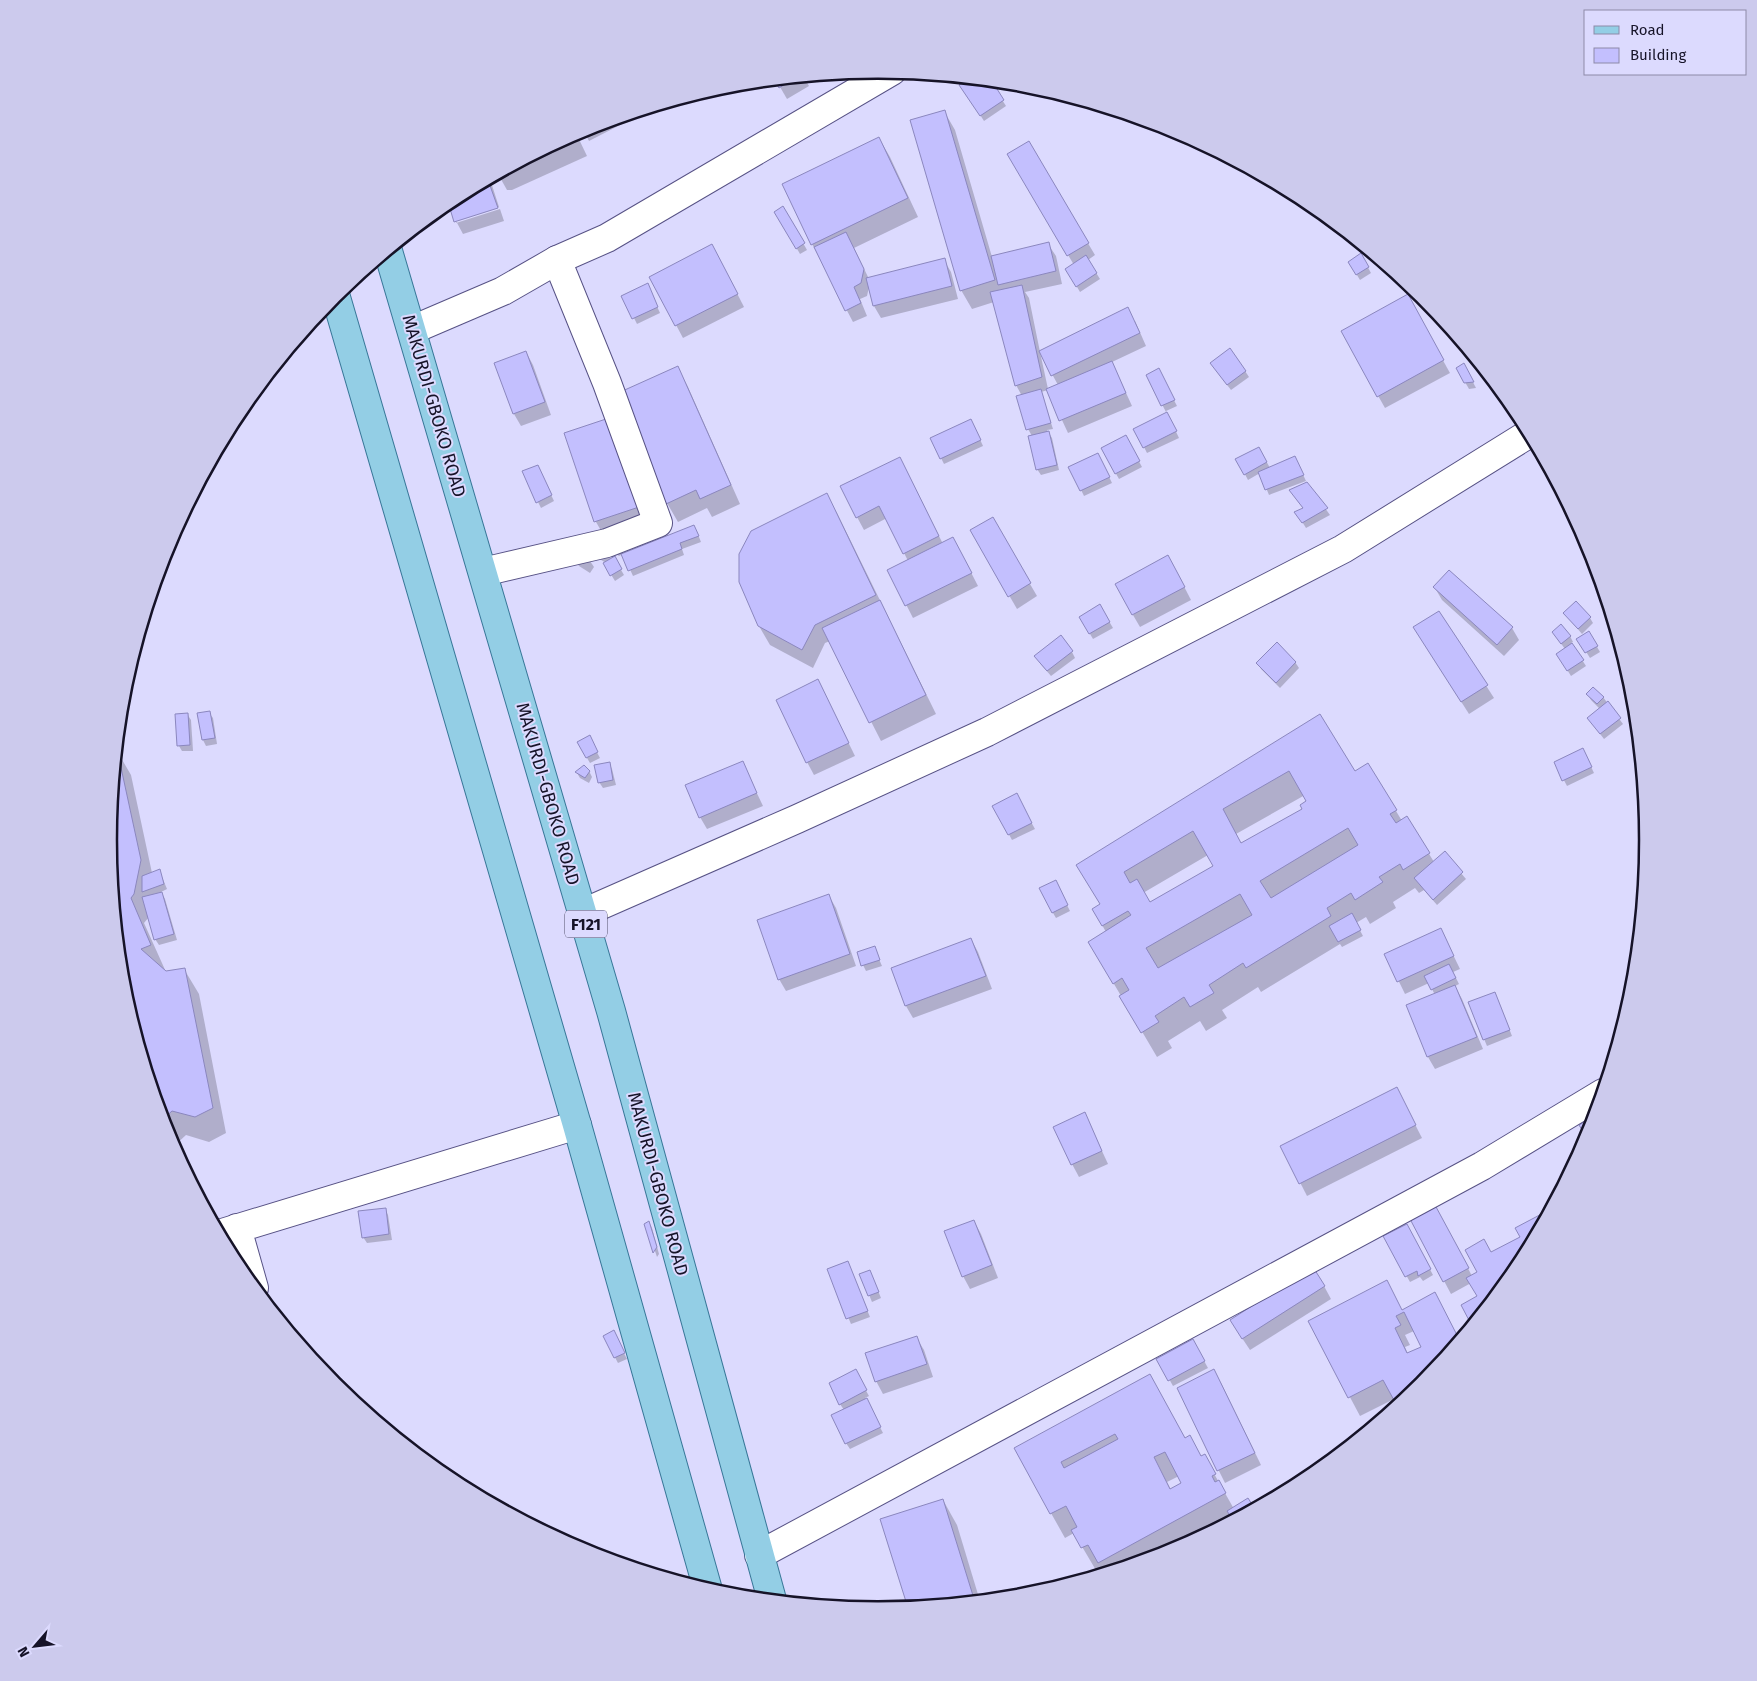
<svg xmlns="http://www.w3.org/2000/svg" width="1757" height="1681" viewBox="0 0 1757 1681" font-family="'Fira Sans',sans-serif">
<style>
.shadow{fill:#0003;fill-rule:evenodd}
.building{fill:#c3bffe;stroke:#8b87be;fill-rule:evenodd}
.lines{fill:none;stroke-linecap:round;stroke-linejoin:round}
.minor-casing{stroke:#575285;stroke-width:30}
.major-casing{stroke:#387798;stroke-width:30}
.minor{stroke:#fff;stroke-width:28}
.major{stroke:#93cee5;stroke-width:28}
.labels{text-anchor:middle;stroke-width:4;stroke-linejoin:round;paint-order:stroke}
.shield{fill:#dcdafe;stroke:#514f68;stroke-width:1}
.shield-label{font-size:16px;font-weight:bold;fill:#161328}
.street-label{font-size:18px;fill:#161328;stroke:#dcdafe}
.rim{fill:none;stroke:#161328;stroke-width:2.5}
</style>
<rect width="100%" height="100%" fill="#dcdafe"/>
<!-- shadow -->
<g class="shadow">
<path d="M804,77L809,86L787,99L776,80Z"/>
<path d="M970,79L990,81L1006,106L984,121L961,85Z"/>
<path d="M653,108L589,141L583,129H584Z"/>
<path d="M944,111L955,130L992,257L1048,244L1056,256L1062,284L1025,292L1029,298L1040,352L1135,321L1146,346L1112,362L1132,406L1068,433L1048,390L1041,392L1053,429L1047,430L1052,438L1059,470L1041,475L1037,469L1032,436L1028,429L1022,396L1016,385L994,302L972,309L961,290ZM1040,352L1058,385L1048,389Z"/>
<path d="M576,133L587,156L512,190H507L498,174Z"/>
<path d="M879,138L890,157L918,217L854,248L869,279L944,260L951,272L958,299L881,318L874,306L869,287L867,296L860,299L867,316L853,322L812,244Z"/>
<path d="M1028,143L1095,255L1088,260L1100,279L1080,292L1070,275L1074,265L1009,155Z"/>
<path d="M490,179L499,207L456,220V223L500,209L504,221L463,234L456,221L449,201Z"/>
<path d="M783,208L807,250L800,254L776,212Z"/>
<path d="M1361,255L1371,273L1360,280L1349,262Z"/>
<path d="M719,258L744,307L683,338L651,278Z"/>
<path d="M650,291L660,313L637,324L623,296Z"/>
<path d="M1407,296L1450,373L1385,408L1342,332Z"/>
<path d="M526,352L533,365L551,415L521,426L514,414Z"/>
<path d="M1464,365L1476,388L1469,389L1457,368Z"/>
<path d="M678,368L688,387L740,504L712,517L707,508L678,522L667,503Z"/>
<path d="M1215,369L1245,371L1249,377L1231,390Z"/>
<path d="M1147,375H1161L1177,406L1166,411L1179,438L1147,453L1144,447L1167,414Z"/>
<path d="M612,418L648,519L603,534L596,522L566,434Z"/>
<path d="M974,426L983,446L944,464L941,458Z"/>
<path d="M1125,436L1142,467L1119,479L1102,449Z"/>
<path d="M1259,448L1270,468L1298,464L1306,481L1269,495L1260,473L1248,480L1237,459Z"/>
<path d="M900,458L943,544L960,551L978,586L913,618L889,571L908,561L887,518L864,530L857,517Z"/>
<path d="M1101,460L1112,483L1084,496L1070,467Z"/>
<path d="M540,472L554,501L541,508L538,502Z"/>
<path d="M1307,483L1330,515L1306,528L1296,512L1304,509L1294,496Z"/>
<path d="M826,495L837,513L936,714L881,741L830,641L825,643L813,668L770,645L759,626Z"/>
<path d="M992,519L1037,596L1017,609L972,531Z"/>
<path d="M697,532L701,542L682,549L684,555L633,576L623,554L619,556L614,552L620,548L624,554Z"/>
<path d="M607,553L611,560L614,558L624,575L615,581L604,563H606L598,558Z"/>
<path d="M576,561H590L594,567L590,573L579,566Z"/>
<path d="M1175,569L1191,600L1140,627L1133,615Z"/>
<path d="M1599,575L1603,589L1597,577Z"/>
<path d="M1435,588L1512,628L1519,640L1504,656L1442,600Z"/>
<path d="M1100,606L1113,628L1093,639L1080,617Z"/>
<path d="M1439,612L1494,698L1469,714L1422,640Z"/>
<path d="M1564,613L1590,618L1593,623L1582,634Z"/>
<path d="M1589,633L1600,652L1590,658L1578,639Z"/>
<path d="M1570,636L1573,642L1571,643L1586,666L1571,676L1561,660L1565,649L1557,638Z"/>
<path d="M1072,652L1075,658L1051,676L1039,662Z"/>
<path d="M1295,662L1299,668L1280,688L1261,669L1258,663Z"/>
<path d="M818,681L855,756L814,775L807,762Z"/>
<path d="M1588,695L1603,697L1623,724L1604,739L1588,718L1600,709L1591,700Z"/>
<path d="M209,713L213,718L217,744L206,746L203,740L198,714Z"/>
<path d="M187,714L191,720L193,751H182L179,746Z"/>
<path d="M1319,716L1354,773L1396,811L1402,821L1407,818L1434,862L1444,853L1466,879L1437,905L1424,890L1419,893L1415,888L1393,902L1396,908L1370,924L1366,917L1356,923L1363,936L1342,947L1340,944L1261,992L1258,987L1222,1010L1227,1018L1206,1031L1200,1021L1168,1041L1172,1048L1157,1057L1104,967L1106,932L1093,909L1101,905L1092,890ZM1305,795L1308,802L1304,809L1241,844L1236,834ZM1208,855L1214,866L1150,903L1143,893Z"/>
<path d="M592,743L600,758L590,763L587,758Z"/>
<path d="M117,751L131,775L152,873L159,871L162,877L167,889L161,892L165,899L177,940L159,945L155,939L149,917L144,923L166,972L184,969L199,994L226,1133L209,1142L186,1135L173,1147L167,1135L123,991L108,840Z"/>
<path d="M1586,756L1594,773L1567,786L1555,763Z"/>
<path d="M742,762L763,806L707,829L700,817Z"/>
<path d="M609,763L612,769L616,785L603,788L599,782Z"/>
<path d="M589,771L592,777L589,783L580,778L577,773Z"/>
<path d="M1016,795L1035,829L1012,840L994,807Z"/>
<path d="M1058,887L1070,911L1056,918L1053,913Z"/>
<path d="M829,896L836,908L856,966L786,991L779,979Z"/>
<path d="M1441,930L1460,969L1453,972L1459,984L1455,986L1462,999L1483,1049L1435,1069L1428,1057L1407,1006L1435,995L1429,983L1405,994L1386,955Z"/>
<path d="M971,939L978,952L992,989L913,1018L906,1006L892,969Z"/>
<path d="M874,948L882,966L866,971L863,965Z"/>
<path d="M1495,993L1512,1036L1487,1046L1469,1003Z"/>
<path d="M1403,1101L1422,1138L1307,1196L1282,1147Z"/>
<path d="M1085,1114L1108,1164L1079,1177L1072,1164Z"/>
<path d="M385,1209L388,1215L392,1240L367,1243L363,1237Z"/>
<path d="M1411,1219H1442L1472,1276L1479,1273L1491,1254L1522,1238L1519,1269L1473,1325L1462,1305L1479,1297L1471,1283L1451,1294Z"/>
<path d="M974,1221L981,1234L998,1278L970,1289L963,1276Z"/>
<path d="M649,1222L652,1228L659,1254L657,1257L646,1224Z"/>
<path d="M1407,1226L1433,1275L1423,1281L1420,1277L1410,1282L1385,1237Z"/>
<path d="M847,1262L870,1317L851,1324L828,1269Z"/>
<path d="M870,1271L881,1298L872,1302L861,1275Z"/>
<path d="M1324,1286L1331,1299L1250,1350L1238,1332Z"/>
<path d="M1434,1294L1423,1386L1398,1406L1394,1399L1360,1416L1310,1322L1402,1311ZM1414,1331L1422,1347L1408,1354L1405,1347L1410,1345L1405,1335Z"/>
<path d="M604,1337L616,1338L627,1359L618,1363Z"/>
<path d="M916,1337L924,1350L933,1377L883,1394L876,1381Z"/>
<path d="M1193,1341L1208,1368L1173,1386L1158,1359Z"/>
<path d="M855,1371L869,1396L865,1398L883,1433L850,1449L846,1443L844,1410L840,1404Z"/>
<path d="M1149,1375L1185,1439L1202,1457L1204,1456L1234,1509H1254L1173,1552L1105,1573L1102,1569L1097,1572L1074,1533L1065,1538L1015,1449ZM1179,1476L1182,1484L1171,1490L1167,1482Z"/>
<path d="M1221,1383L1261,1465L1225,1483L1178,1389Z"/>
<path d="M943,1500L957,1525L980,1601L909,1608L881,1519Z"/>
</g>
<!-- building -->
<g class="building">
<path d="M795,78L779,88L774,80Z"/>
<path d="M968,79L992,81L1004,100L980,116L959,85Z"/>
<path d="M945,110L995,280L960,291L910,120Z"/>
<path d="M575,133L577,137L514,166Z"/>
<path d="M879,137L908,198L811,245L782,184Z"/>
<path d="M1029,141L1089,243L1067,256L1007,154Z"/>
<path d="M488,180L498,208L454,222L448,202Z"/>
<path d="M783,206L805,243L796,249L774,212Z"/>
<path d="M846,232L864,269L861,283L854,287L861,303L845,311L814,247Z"/>
<path d="M1049,242L1056,271L998,285L991,256Z"/>
<path d="M712,244L738,294L675,326L649,277Z"/>
<path d="M1361,253L1369,267L1356,275L1348,262Z"/>
<path d="M1086,255L1097,273L1076,287L1065,269Z"/>
<path d="M945,258L952,286L873,306L866,278Z"/>
<path d="M648,283L658,307L632,319L621,296Z"/>
<path d="M1022,285L1042,377L1015,386L990,292Z"/>
<path d="M1408,294L1444,360L1377,397L1341,331Z"/>
<path d="M1128,307L1140,333L1051,376L1039,351Z"/>
<path d="M1230,348L1246,371L1227,385L1210,363Z"/>
<path d="M526,351L545,402L513,414L494,363Z"/>
<path d="M1112,361L1126,393L1059,421L1046,389Z"/>
<path d="M1464,363L1474,382L1464,383L1456,368Z"/>
<path d="M678,366L731,485L700,499L696,490L666,504L618,393Z"/>
<path d="M1159,368L1175,400L1161,406L1146,375Z"/>
<path d="M1041,389L1051,423L1026,430L1016,396Z"/>
<path d="M1167,412L1177,431L1143,448L1133,429Z"/>
<path d="M612,417L642,506L594,522L564,433Z"/>
<path d="M971,419L981,440L940,459L930,438Z"/>
<path d="M1049,431L1057,465L1036,470L1028,436Z"/>
<path d="M1126,435L1140,461L1115,474L1101,448Z"/>
<path d="M1259,447L1267,462L1244,475L1235,459Z"/>
<path d="M1098,453L1110,477L1080,491L1068,467Z"/>
<path d="M1295,456L1304,475L1265,490L1258,472Z"/>
<path d="M900,457L939,536L903,554L879,506L856,518L840,486Z"/>
<path d="M538,465L552,495L536,503L522,471Z"/>
<path d="M1307,482L1328,508L1302,523L1294,512L1303,508L1289,490Z"/>
<path d="M827,493L876,595L815,625L802,650L758,626L739,582V554L751,531Z"/>
<path d="M993,517L1031,583L1008,597L970,530Z"/>
<path d="M694,525L699,536L680,543L682,549L628,571L621,554Z"/>
<path d="M953,537L972,573L905,606L887,570Z"/>
<path d="M1168,555L1185,587L1132,615L1115,584Z"/>
<path d="M615,556L622,569L610,576L603,563Z"/>
<path d="M1449,570L1513,627L1497,645L1433,587Z"/>
<path d="M880,600L926,695L869,723L822,628Z"/>
<path d="M1576,601L1591,617L1578,629L1563,613Z"/>
<path d="M1100,604L1110,622L1089,634L1079,617Z"/>
<path d="M1439,611L1488,685L1461,702L1413,627Z"/>
<path d="M1561,624L1571,636L1561,644L1552,632Z"/>
<path d="M1589,631L1598,646L1585,653L1576,639Z"/>
<path d="M1061,635L1073,651L1047,671L1034,656Z"/>
<path d="M1277,642L1296,662L1276,683L1256,663Z"/>
<path d="M1572,643L1584,660L1567,671L1556,654Z"/>
<path d="M818,679L849,743L806,763L776,700Z"/>
<path d="M1593,687L1604,697L1597,704L1586,694Z"/>
<path d="M1608,701L1621,718L1600,734L1587,718Z"/>
<path d="M210,711L215,738L202,740L197,713Z"/>
<path d="M1635,711H1636L1638,728L1631,726L1629,721L1631,715Z"/>
<path d="M188,713L190,745L177,746L175,714Z"/>
<path d="M1320,714L1355,771L1368,763L1397,810L1390,814L1396,823L1407,816L1430,853L1403,870L1400,864L1379,877L1383,882L1355,900L1351,893L1327,908L1331,916L1246,968L1243,963L1209,985L1214,993L1190,1007L1184,997L1155,1016L1159,1022L1141,1033L1119,996L1129,990L1122,978L1113,984L1088,942L1131,915L1128,911L1102,926L1092,909L1100,904L1076,865ZM1289,771L1306,801L1300,805L1302,809L1241,843L1223,809ZM1348,828L1358,845L1271,898L1260,881ZM1193,831L1213,866L1150,902L1137,879L1130,883L1124,872ZM1240,894L1252,915L1158,968L1146,948Z"/>
<path d="M590,735L598,752L586,758L577,742Z"/>
<path d="M1583,748L1592,767L1562,781L1554,762Z"/>
<path d="M117,749L141,860L134,894L131,898L151,945L141,949L166,971L185,968L213,1108L195,1117L172,1111L162,1120L123,991L108,840Z"/>
<path d="M743,761L757,793L699,818L685,785Z"/>
<path d="M610,762L613,780L598,783L594,765Z"/>
<path d="M584,765L590,771L585,778L575,772Z"/>
<path d="M1017,793L1032,823L1008,835L992,806Z"/>
<path d="M1445,851L1463,872L1433,900L1414,878Z"/>
<path d="M160,869L164,884L142,892V876Z"/>
<path d="M1056,880L1068,905L1052,913L1039,888Z"/>
<path d="M162,892L174,934L154,940L142,897Z"/>
<path d="M829,894L850,954L778,980L757,920Z"/>
<path d="M1352,913L1361,930L1338,942L1329,926Z"/>
<path d="M1441,928L1454,956L1397,982L1384,954Z"/>
<path d="M971,938L986,976L905,1006L891,968Z"/>
<path d="M875,946L880,960L861,966L857,952Z"/>
<path d="M1449,964L1456,978L1431,990L1424,976Z"/>
<path d="M1455,985L1477,1037L1427,1057L1406,1005Z"/>
<path d="M1495,992L1510,1030L1483,1040L1468,1002Z"/>
<path d="M1397,1087L1416,1125L1299,1184L1280,1146Z"/>
<path d="M1085,1112L1102,1151L1071,1165L1053,1127Z"/>
<path d="M1597,1115L1590,1136L1588,1140L1579,1125Z"/>
<path d="M1435,1205L1469,1268L1443,1282L1410,1219Z"/>
<path d="M386,1208L389,1234L362,1238L358,1211Z"/>
<path d="M1551,1209L1519,1269L1472,1326L1461,1305L1477,1296L1466,1278L1477,1272L1465,1250L1484,1239L1491,1252L1520,1237L1515,1228Z"/>
<path d="M974,1220L992,1265L962,1277L944,1231Z"/>
<path d="M649,1221L657,1247L653,1253L644,1224Z"/>
<path d="M1407,1224L1431,1269L1418,1276L1417,1271L1405,1277L1383,1236Z"/>
<path d="M848,1261L868,1311L846,1319L827,1269Z"/>
<path d="M1313,1267L1325,1286L1242,1339L1230,1320Z"/>
<path d="M870,1270L879,1292L868,1296L859,1274Z"/>
<path d="M1387,1280L1402,1310L1435,1292L1460,1341L1423,1386L1408,1398L1396,1404L1383,1380L1348,1398L1308,1321ZM1404,1312L1421,1347L1407,1353L1395,1328L1401,1325L1396,1316Z"/>
<path d="M614,1330L625,1353L614,1358L603,1336Z"/>
<path d="M917,1336L927,1364L875,1382L865,1353Z"/>
<path d="M1193,1339L1205,1361L1168,1381L1156,1359Z"/>
<path d="M856,1369L867,1390L839,1405L829,1383Z"/>
<path d="M1214,1369L1255,1453L1217,1471L1177,1388Z"/>
<path d="M1150,1374L1185,1438L1190,1435L1201,1456L1205,1454L1216,1474L1212,1476L1215,1482L1219,1480L1226,1493L1098,1563L1088,1545L1081,1548L1071,1530L1077,1527L1066,1506L1050,1514L1014,1448ZM1115,1434L1118,1439L1064,1468L1061,1462ZM1165,1452L1181,1483L1170,1489L1154,1457Z"/>
<path d="M867,1398L881,1427L845,1444L831,1415Z"/>
<path d="M1248,1498L1255,1509L1233,1520L1227,1511Z"/>
<path d="M943,1499L975,1602L908,1608L880,1519Z"/>
</g>
<g class="lines">
<!-- minor casing -->
<g class="minor-casing">
<g id="minor">
<path d="M412,330L503,291L557,260L607,238L892,71"/>
<path d="M483,572L607,543L658,523L607,383L557,260"/>
<path d="M583,913L797,819L987,732L1343,549L1530,433"/>
<path d="M237,1228L254,1288"/>
<path d="M219,1234L577,1125"/>
<path d="M759,1555L1482,1166L1603,1093"/>
</g>
</g>
<!-- major casing -->
<g class="major-casing">
<g id="major">
<path d="M388,251L611,1011L772,1600"/>
<path d="M335,294L577,1125L708,1590"/>
</g>
</g>
<!-- minor -->
<use href="#minor" class="minor"/>
<!-- major -->
<use href="#major" class="major"/>
</g>
<g class="labels">
<!-- shield labels -->
<rect class="shield" x="565" y="910.5" width="42" height="27" rx="4"/>
<g class="shield-label">
<text x="586" y="930">F121</text>
</g>
<!-- street labels -->
<g class="street-label">
<text transform="translate(434 406) rotate(74)" y="6">MAKURDI-GBOKO ROAD</text>
<text transform="translate(548 794) rotate(74)" y="6">MAKURDI-GBOKO ROAD</text>
<text transform="translate(658 1184) rotate(75)" y="6">MAKURDI-GBOKO ROAD</text>
</g>
</g>
<!-- crop -->
<path d="M0 0H1757V1681H0ZM117 840a761 761 0 1 1 1522 0a761 761 0 1 1-1522 0Z" fill="#cccaed" fill-rule="evenodd"/>
<path class="rim" d="M117 840a761 761 0 1 1 1522 0a761 761 0 1 1-1522 0Z"/>
<!-- legend -->
<rect x="1584" y="10" width="162" height="65" fill="#dcdafe" stroke="#8d8aa8"/>
<rect x="1594" y="26" width="25" height="8" fill="#93cee5" stroke="#8d8aa8"/>
<text x="1630" y="35" font-size="15" fill="#161328">Road</text>
<rect x="1594" y="48" width="25" height="15" fill="#c3bffe" stroke="#8d8aa8"/>
<text x="1630" y="60" font-size="15" fill="#161328">Building</text>
<!-- north arrow -->
<g transform="translate(35 1646) rotate(242)" stroke="#dcdafe" stroke-width="4" paint-order="stroke">
<path d="M0-4L9 19L0 12L-9 19Z" fill="#161328"/>
<text y="-8" font-size="14" font-weight="bold" text-anchor="middle" fill="#161328">N</text>
</g>
</svg>
